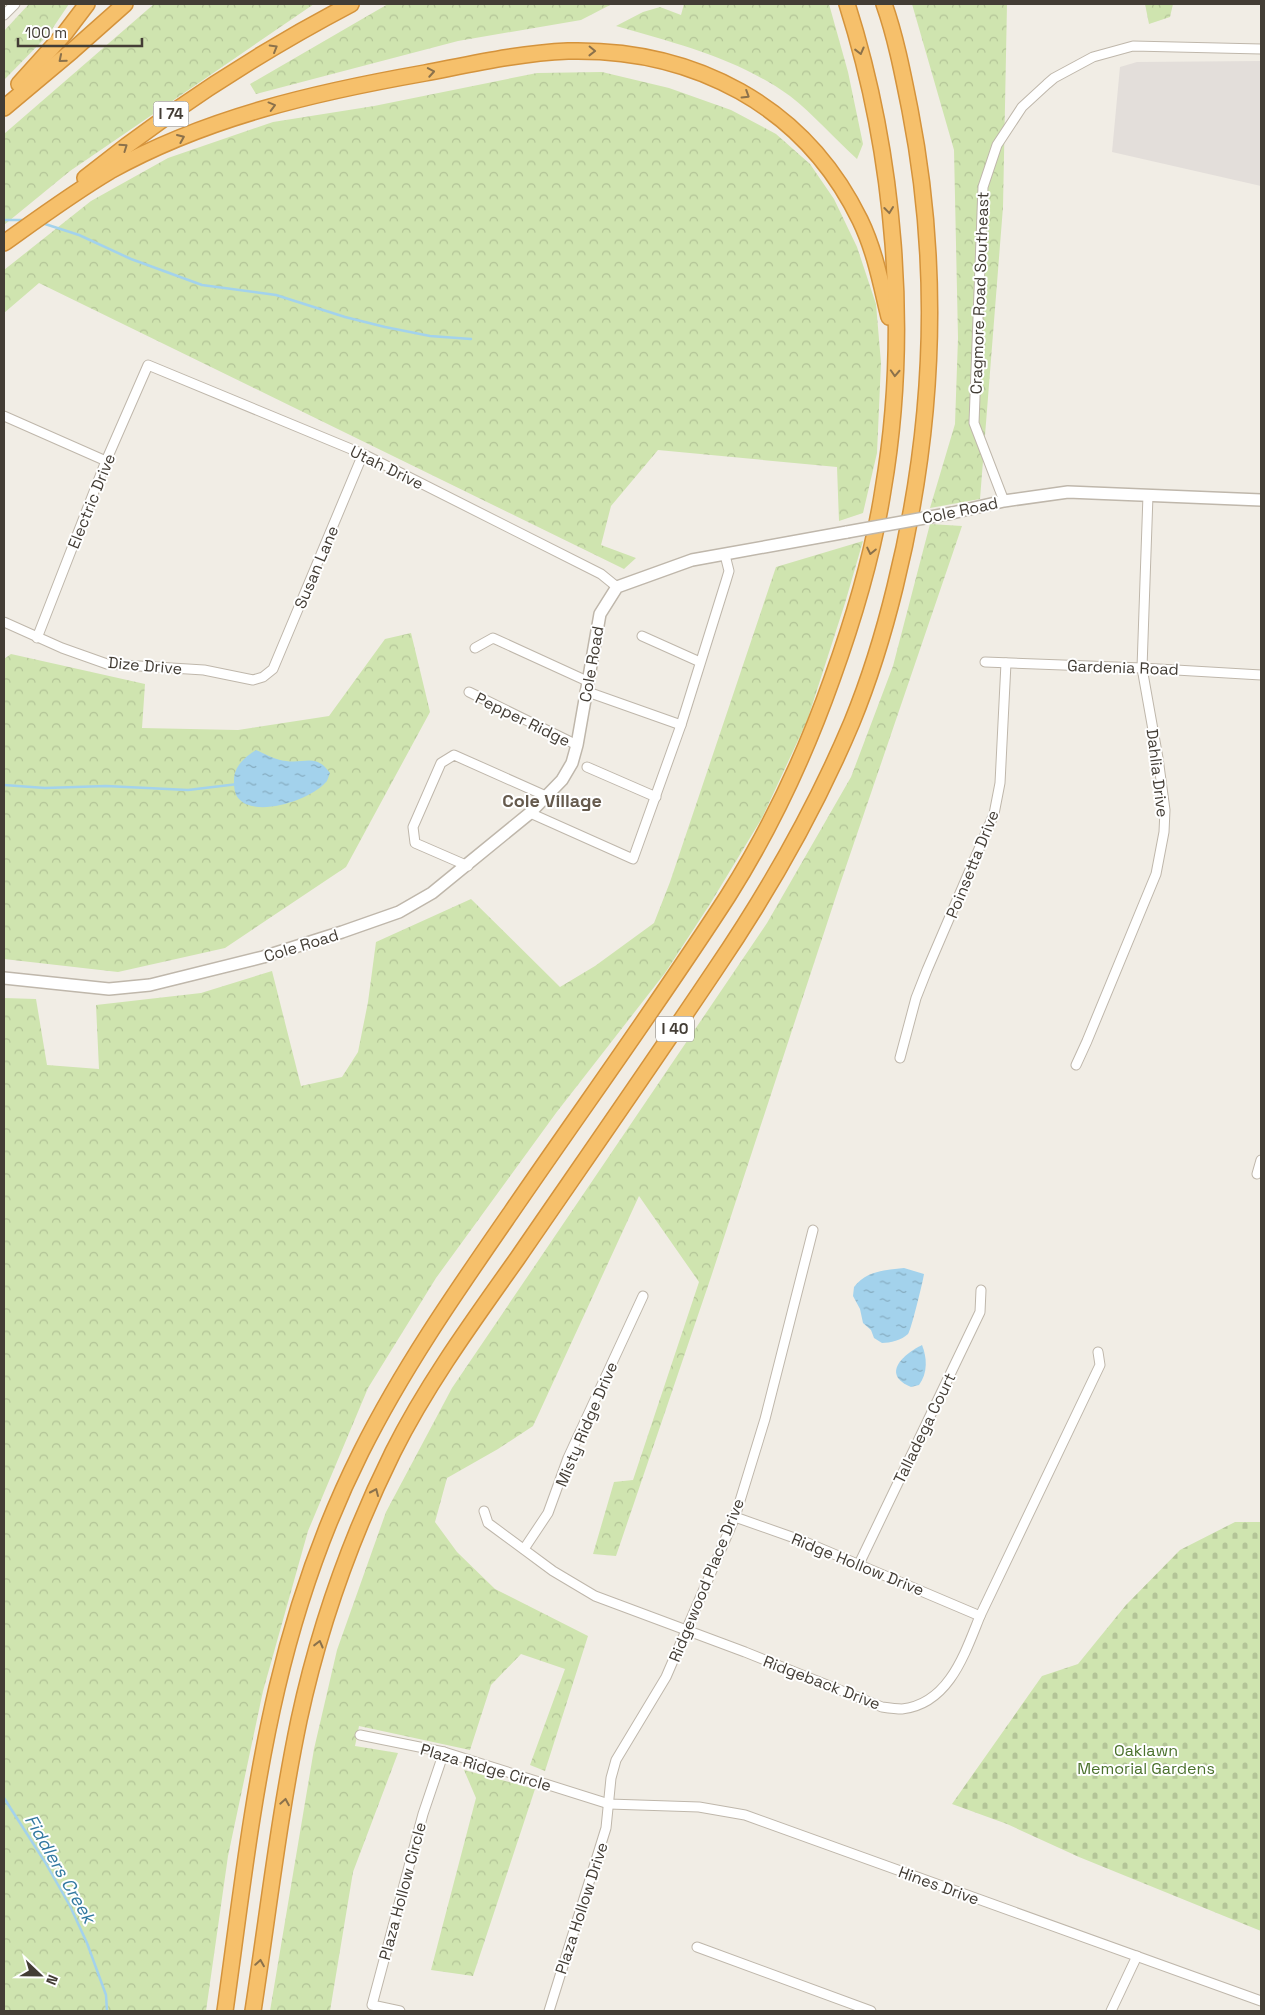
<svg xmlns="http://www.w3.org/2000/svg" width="1265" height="2015" viewBox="0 0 1265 2015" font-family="'Space Grotesk',sans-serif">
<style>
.industrial{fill:#e3deda}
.forest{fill:url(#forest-crowns)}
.cemetery{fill:url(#cemetery-stones)}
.water{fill:url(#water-ripples)}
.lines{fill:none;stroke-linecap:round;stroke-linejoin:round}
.stream{stroke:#a3d2ec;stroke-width:2.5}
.minor-casing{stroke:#bfb7ab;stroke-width:11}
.tertiary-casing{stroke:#bfb7ab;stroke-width:14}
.motorway-casing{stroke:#d4933c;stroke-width:18}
.minor{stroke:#fff;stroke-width:9}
.tertiary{stroke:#fff;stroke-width:11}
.motorway{stroke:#f6c06b;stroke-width:15}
.tertiary-bridge-casing{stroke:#bfb7ab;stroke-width:14;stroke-linecap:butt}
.tertiary-bridge{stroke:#fff;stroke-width:11}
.oneway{stroke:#8b714b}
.labels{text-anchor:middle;stroke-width:4;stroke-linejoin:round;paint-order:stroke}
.shield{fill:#fff;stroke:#7b7772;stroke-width:1}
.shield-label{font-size:15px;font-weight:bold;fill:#433d35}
.street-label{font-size:16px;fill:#433d35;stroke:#fff}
.park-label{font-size:16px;fill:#4a712c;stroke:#fff}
.neighbourhood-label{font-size:18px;font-weight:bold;fill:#655a4d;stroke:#fff}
.water-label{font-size:18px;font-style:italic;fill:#3279a0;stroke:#fff}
</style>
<defs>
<pattern id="forest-crowns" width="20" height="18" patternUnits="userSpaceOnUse" patternTransform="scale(1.25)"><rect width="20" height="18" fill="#cfe4af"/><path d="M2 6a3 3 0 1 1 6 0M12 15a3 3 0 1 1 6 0" fill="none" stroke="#b3c497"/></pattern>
<pattern id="cemetery-stones" width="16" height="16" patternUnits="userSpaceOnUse" patternTransform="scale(1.25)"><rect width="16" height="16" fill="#cfe4af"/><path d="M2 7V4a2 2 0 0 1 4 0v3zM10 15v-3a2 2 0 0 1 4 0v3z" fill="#b3c497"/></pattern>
<pattern id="water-ripples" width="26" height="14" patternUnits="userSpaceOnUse" patternTransform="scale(1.25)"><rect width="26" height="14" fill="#a3d2ec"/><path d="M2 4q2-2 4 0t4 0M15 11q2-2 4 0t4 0" fill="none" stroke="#86acc0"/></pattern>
</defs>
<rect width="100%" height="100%" fill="#f1ede5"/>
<!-- industrial -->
<path class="industrial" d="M1261,61V186L1112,152L1120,67L1137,62Z"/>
<!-- forest -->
<g class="forest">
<path d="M29,4H69L48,35L4,80V31Z"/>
<path d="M154,4H314L70,171L4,225V134Z"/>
<path d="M388,4H612L581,20L458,41L256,94L250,84Z"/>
<path d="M684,4H829L848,72L863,144L857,159C836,140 812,113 790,96C737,58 678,44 616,26L643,12L660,7L681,15Z"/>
<path d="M912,4H1007L1003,207L980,499L930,508L955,424L958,338L954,150Z"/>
<path d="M1145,4H1173L1170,17L1149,24Z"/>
<path d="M602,72L669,88L731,110L776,134L810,164L834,199L857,247L876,304L881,363L877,453L863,513L839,521L837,467L658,450L611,506L601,545L636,558L624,569L39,283L4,313V270L91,201L168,158L273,122L374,106L537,73Z"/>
<path d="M930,524L962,526L840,884L711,1277L616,1556L593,1554L614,1482L633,1480L699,1282L639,1196L533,1426L498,1449L447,1478L435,1522L457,1552L495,1589L588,1636L545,1771L530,1765L565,1669L521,1654L491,1685L470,1750L359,1726L355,1746L398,1753L353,1872L330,2011H270L314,1749L337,1650L386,1512L452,1388L767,923L851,777L893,666Z"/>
<path d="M863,541L845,603L807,721L762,818L710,904L665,973L556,1113L436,1278L368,1388L308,1531L263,1691L228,1856L206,2011H4V998L36,999L47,1065L99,1069L96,1005L201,993L272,971L301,1086L342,1077L358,1052L368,1002L376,942L471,899L560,987L595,966L654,923L670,882L776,567Z"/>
<path d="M411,633L430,712L346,867L225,948L118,972L4,959V659L11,654L145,684L142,728L238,730L329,716L385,639Z"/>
<path d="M464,1770L535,1789L473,1976L431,1970L476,1798Z"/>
</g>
<!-- cemetery -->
<path class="cemetery" d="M1235,1522H1261V1931L1079,1857L1007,1824L952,1804L1042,1676L1078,1664L1126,1605L1180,1550Z"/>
<!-- water -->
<g class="water">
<path d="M256,750C265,754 276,760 286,761C305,764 316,753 330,773C328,777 328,781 325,783C310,800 256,818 239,799C234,794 234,786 234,780C234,766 245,757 256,750Z"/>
<path d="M904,1268L924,1274C923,1281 911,1331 908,1334C902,1340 890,1343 882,1343L874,1338L871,1330L863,1323L860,1309L853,1296L854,1287C866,1271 885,1270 904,1268Z"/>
<path d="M922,1345C927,1357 928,1373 919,1385L911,1387C880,1374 904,1354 922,1345Z"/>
</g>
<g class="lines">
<!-- stream -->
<g class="stream">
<path d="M4,220H27"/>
<path d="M42,223L79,235L131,259L202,285L276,295L345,317L385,327L430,336L471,339"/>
<path d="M4,785L45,788L106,786L188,790L238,784"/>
<path d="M4,1798L45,1862L70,1906L87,1943L106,1995L107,2011"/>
</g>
<!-- minor casing -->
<g class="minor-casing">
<g id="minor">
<path d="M4,15L15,4"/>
<path d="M4,416L106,461"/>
<path d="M1004,501L974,423L983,187L997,145L1022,107L1047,84L1054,78L1093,57L1133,46L1261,49"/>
<path d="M4,622L62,648L107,664L204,670L253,680L263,677L273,669L363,454"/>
<path d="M642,636L700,662"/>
<path d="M37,638L106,461L148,365L363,454L601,574L617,587"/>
<path d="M475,648L493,638L587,681"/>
<path d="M985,662L1142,668L1261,675"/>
<path d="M585,691L681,725"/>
<path d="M469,692L577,745"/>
<path d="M587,767L656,797"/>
<path d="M530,813L633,859L681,725L726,581L729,571L725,555"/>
<path d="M468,866L415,843L413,827L441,763L454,755L546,796"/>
<path d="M900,1058L916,998L927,970L994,814L1000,783L1006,663"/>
<path d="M1076,1065L1087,1041L1156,874L1164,832L1165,810L1158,758L1142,668L1148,495"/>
<path d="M1257,1174L1261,1160"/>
<path d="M484,1511L488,1523L553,1571L595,1596L745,1652L882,1707C889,1708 896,1709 902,1709C949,1704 965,1653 980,1616L1100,1365L1098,1352"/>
<path d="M735,1517L803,1541L980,1616"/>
<path d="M524,1549L548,1513L568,1458L643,1296"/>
<path d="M859,1564L980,1312L981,1290"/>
<path d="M360,1735L444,1752L609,1804L699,1807L745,1815L1261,2001"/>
<path d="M697,1947L871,2011"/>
<path d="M400,2011L372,2005L423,1814L444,1752"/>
<path d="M549,2011L606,1828L611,1778L616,1760L666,1677L735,1517L765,1419L813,1230"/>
<path d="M1111,2011L1137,1956"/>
</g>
</g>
<!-- tertiary casing -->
<g class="tertiary-casing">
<g id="tertiary">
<path d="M952,513L1004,501L1068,492L1261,500"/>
<path d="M4,978L109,989L150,985L263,957L342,932L399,912L432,893L530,813L562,780L572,763L577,745L600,614L617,587L692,560L847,532"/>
</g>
</g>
<!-- motorway casing -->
<g class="motorway-casing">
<g id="motorway">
<path d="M19,84L65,33L87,4"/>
<path d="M4,108L72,51L125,4"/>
<path d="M85,178C167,112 258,53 351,4"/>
<path d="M4,243C39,218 73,193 110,171C207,117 317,92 425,73C472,64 520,53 568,51C693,48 804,105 860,220C875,251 881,284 889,317"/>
<path d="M225,2011C240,1904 252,1794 277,1688C296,1607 324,1526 361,1452C404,1366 458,1289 512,1211C584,1106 659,1003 728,896C771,828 805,755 832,679C854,618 873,555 883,490C910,333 895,155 847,4"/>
<path d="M253,2011C268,1914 279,1816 299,1720C319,1627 351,1537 393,1452C427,1384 473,1321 517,1259C583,1163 650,1067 715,970C768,892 815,810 852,722C870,678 884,632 895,587C934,430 941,269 910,110C903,75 896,38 884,4"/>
</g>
</g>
<!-- minor -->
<use href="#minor" class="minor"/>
<!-- tertiary -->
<use href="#tertiary" class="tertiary"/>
<!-- motorway -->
<use href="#motorway" class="motorway"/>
<!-- tertiary-bridge casing -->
<g class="tertiary-bridge-casing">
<path id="tertiary-bridge" d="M847,532L952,513"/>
</g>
<!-- tertiary-bridge -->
<use href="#tertiary-bridge" class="tertiary-bridge"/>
</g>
<!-- one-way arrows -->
<defs><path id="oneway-chevron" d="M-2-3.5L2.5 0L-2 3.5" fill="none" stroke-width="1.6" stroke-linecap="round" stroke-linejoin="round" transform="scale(1.25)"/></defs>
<g class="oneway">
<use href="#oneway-chevron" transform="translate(274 48) rotate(-30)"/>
<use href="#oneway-chevron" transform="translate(592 51) rotate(1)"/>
<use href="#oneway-chevron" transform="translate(860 51) rotate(76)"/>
<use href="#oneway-chevron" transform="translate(62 59) rotate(140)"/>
<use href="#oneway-chevron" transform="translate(431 72) rotate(-10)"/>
<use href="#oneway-chevron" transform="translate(746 95) rotate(32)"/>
<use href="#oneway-chevron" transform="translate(272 106) rotate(-15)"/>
<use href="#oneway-chevron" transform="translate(181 138) rotate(-23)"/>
<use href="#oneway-chevron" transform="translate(124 147) rotate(-35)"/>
<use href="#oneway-chevron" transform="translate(889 210) rotate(83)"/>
<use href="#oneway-chevron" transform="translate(895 373) rotate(93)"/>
<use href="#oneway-chevron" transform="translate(871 551) rotate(102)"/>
<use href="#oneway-chevron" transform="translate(375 1492) rotate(-66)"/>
<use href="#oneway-chevron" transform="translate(319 1644) rotate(-76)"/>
<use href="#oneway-chevron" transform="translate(285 1802) rotate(-80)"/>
<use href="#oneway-chevron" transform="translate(260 1963) rotate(-81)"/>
</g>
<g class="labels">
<!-- shield labels -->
<g class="shield">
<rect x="153.5" y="101.5" width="35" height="25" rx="4"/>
<rect x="656" y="1016.5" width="38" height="25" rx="4"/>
</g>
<g class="shield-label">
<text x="171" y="119">I 74</text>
<text x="675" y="1034">I 40</text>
</g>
<!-- street labels -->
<g class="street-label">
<text transform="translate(979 293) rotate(-88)" y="6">Cragmore Road Southeast</text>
<text transform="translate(387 467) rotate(26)" y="6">Utah Drive</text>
<text transform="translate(91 501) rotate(-68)" y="6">Electric Drive</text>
<text transform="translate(960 510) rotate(-12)" y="6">Cole Road</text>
<text transform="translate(316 567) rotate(-67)" y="6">Susan Lane</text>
<text transform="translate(591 664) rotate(-80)" y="6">Cole Road</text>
<text transform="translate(145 665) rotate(5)" y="6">Dize Drive</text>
<text transform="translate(1123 667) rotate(2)" y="6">Gardenia Road</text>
<text transform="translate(523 719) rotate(26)" y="6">Pepper Ridge</text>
<text transform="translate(1158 773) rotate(83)" y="6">Dahlia Drive</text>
<text transform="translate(972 864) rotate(-68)" y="6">Poinsetta Drive</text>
<text transform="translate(301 945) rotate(-17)" y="6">Cole Road</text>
<text transform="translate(586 1424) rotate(-67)" y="6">Misty Ridge Drive</text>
<text transform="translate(924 1428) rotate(-64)" y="6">Talladega Court</text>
<text transform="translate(858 1564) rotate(22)" y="6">Ridge Hollow Drive</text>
<text transform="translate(706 1580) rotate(-68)" y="6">Ridgewood Place Drive</text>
<text transform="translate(822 1682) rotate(21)" y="6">Ridgeback Drive</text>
<text transform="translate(486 1767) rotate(16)" y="6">Plaza Ridge Circle</text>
<text transform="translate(939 1885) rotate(20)" y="6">Hines Drive</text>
<text transform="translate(402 1891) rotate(-75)" y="6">Plaza Hollow Circle</text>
<text transform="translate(581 1908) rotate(-72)" y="6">Plaza Hollow Drive</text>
</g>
<!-- park labels -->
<g class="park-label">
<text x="1146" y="1756">Oaklawn<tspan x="1146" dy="18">Memorial Gardens</tspan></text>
</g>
<!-- neighbourhood labels -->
<g class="neighbourhood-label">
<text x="552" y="807">Cole Village</text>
</g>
<!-- water labels -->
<g class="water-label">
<text transform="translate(60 1869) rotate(60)" y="6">Fiddlers Creek</text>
</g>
</g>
<!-- border -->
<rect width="1265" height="2015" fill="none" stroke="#433d35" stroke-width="10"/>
<!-- north arrow -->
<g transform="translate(40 1975) rotate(112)" stroke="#ffffff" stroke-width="4" paint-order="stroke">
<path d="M0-4L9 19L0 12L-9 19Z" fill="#433d35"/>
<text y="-8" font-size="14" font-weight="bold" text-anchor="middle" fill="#433d35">N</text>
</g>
<!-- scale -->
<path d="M18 38v8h124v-8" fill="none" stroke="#433d35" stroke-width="2.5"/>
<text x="25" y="38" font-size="15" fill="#433d35" stroke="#ffffff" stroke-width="4" paint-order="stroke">100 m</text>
</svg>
